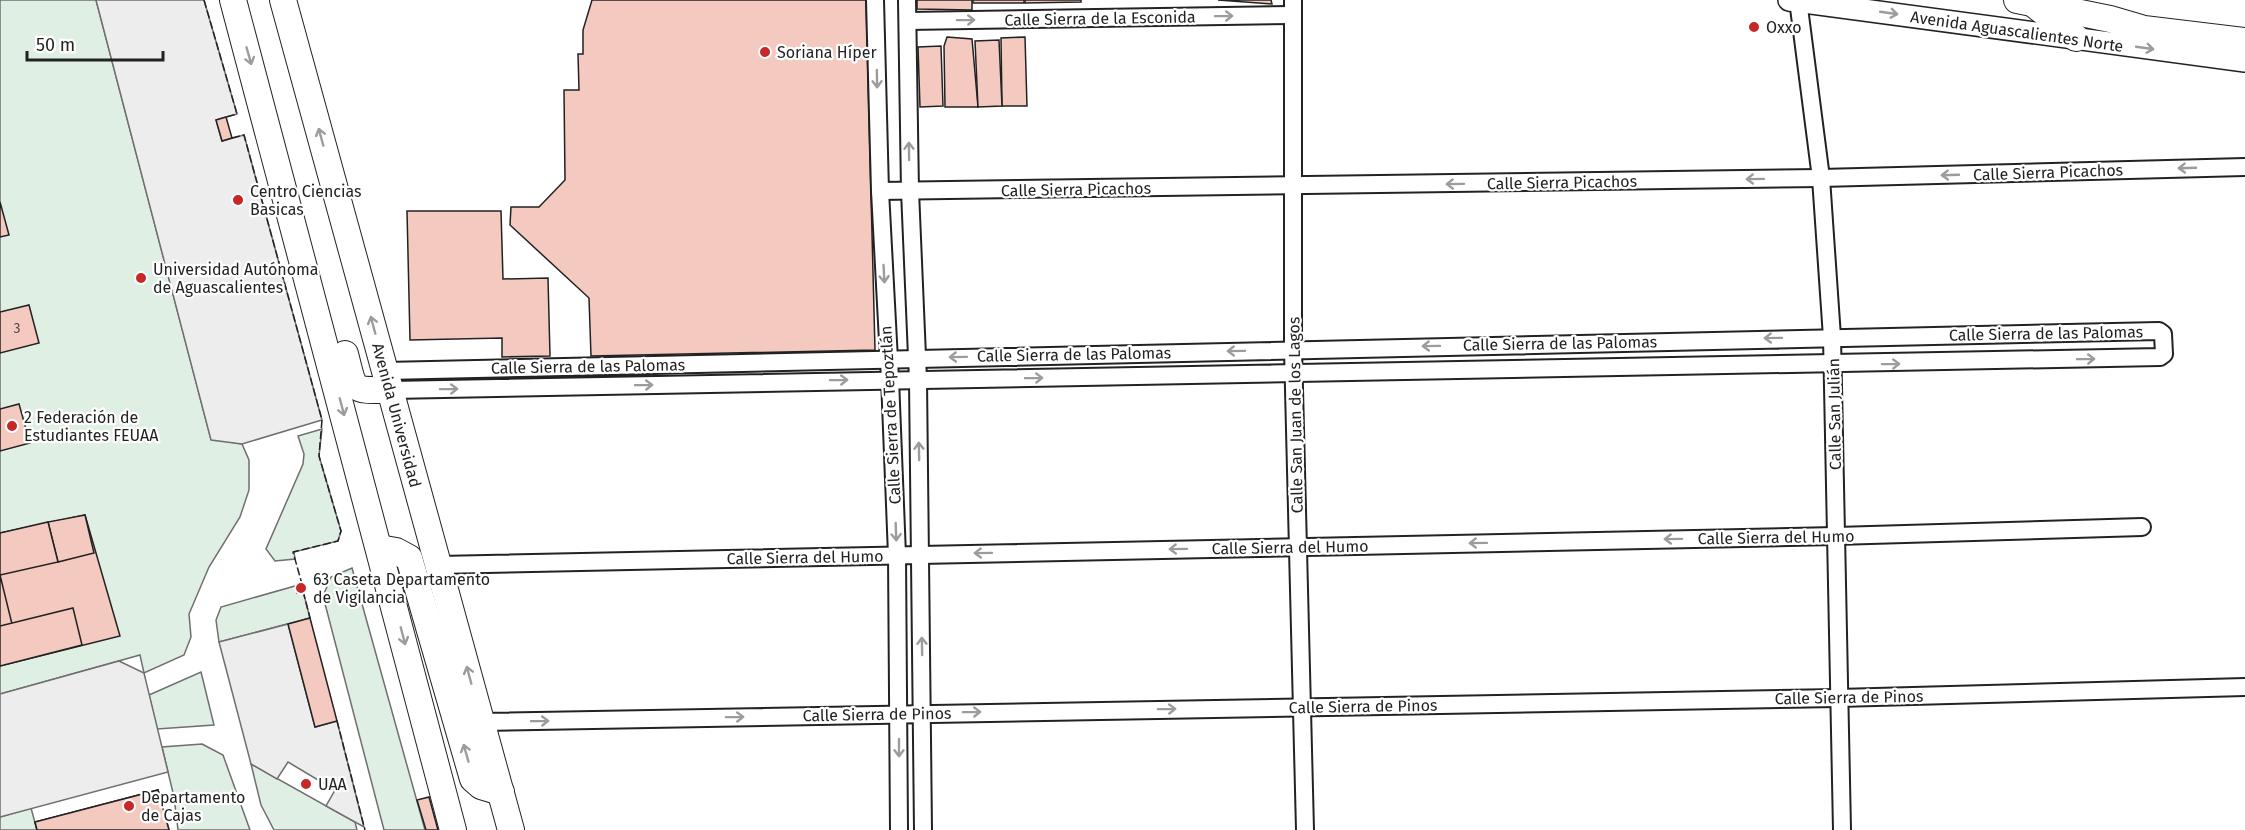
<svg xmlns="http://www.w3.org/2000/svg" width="2245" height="830" viewBox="0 0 2245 830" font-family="'Fira Sans',sans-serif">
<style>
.green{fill:#e0efe3;stroke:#6f6f6f;stroke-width:1.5}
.parking{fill:#ededed;stroke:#6f6f6f;stroke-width:1.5}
.building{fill:#f3c9c0;stroke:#222;stroke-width:1.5}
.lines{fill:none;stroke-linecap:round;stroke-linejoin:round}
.minor-casing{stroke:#222;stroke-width:20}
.tertiary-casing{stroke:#222;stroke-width:24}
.primary-casing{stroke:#222;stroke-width:28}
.minor{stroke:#fff;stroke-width:16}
.tertiary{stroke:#fff;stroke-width:21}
.primary{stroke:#fff;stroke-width:26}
.fence{stroke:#222;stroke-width:1.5;stroke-dasharray:8 3;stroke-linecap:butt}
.oneway{stroke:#9c9c9c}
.poi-dot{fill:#c62828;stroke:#fff;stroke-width:2}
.labels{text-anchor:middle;stroke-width:4.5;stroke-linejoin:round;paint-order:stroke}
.number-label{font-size:14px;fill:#564c4a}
.street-label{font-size:16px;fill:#222;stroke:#fff}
.poi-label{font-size:16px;fill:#222;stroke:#fff;text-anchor:start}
</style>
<rect width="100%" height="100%" fill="#fff"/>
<!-- green -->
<g class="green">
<path d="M0,0H96L211,439L242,444L249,460V490L240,517L209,567L189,614L191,637L184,655L144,673L140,655L0,694Z"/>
<path d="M322,429L319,456L341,531L338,541L294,552L295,559L275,561L266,549L303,464L304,454L298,436Z"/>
<path d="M352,568L425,830H384L323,596L331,577Z"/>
<path d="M295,586L297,593L303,591L310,618L219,642L216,620L221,607Z"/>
<path d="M201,672L214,725L157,729L149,695Z"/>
<path d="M202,744L223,755L250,830H178L174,797L162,747Z"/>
<path d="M251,764L355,822L357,830H274L261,805Z"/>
<path d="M31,808L37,830H0V817Z"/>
</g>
<!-- parking -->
<g class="parking">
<path d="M96,0H204L237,114L216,120L222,141L244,135L322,420L242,444L211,440Z"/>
<path d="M288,624L315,727L337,721L364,827L326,806L335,790L288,762L277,779L251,764L219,642Z"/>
<path d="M119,661L144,673L168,772L0,817V694Z"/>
</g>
<!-- building -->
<g class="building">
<path d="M592,0H866L875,350L591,356L589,298L510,225L511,207H539L565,180L564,90H579L578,54H583V30Z"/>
<path d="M917,0H972V10L917,9Z"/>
<rect x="973" y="0" width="51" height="3"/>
<path d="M1025,0H1081V2L1025,3Z"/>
<path d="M1218,0H1271L1272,4Z"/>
<path d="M947,37L972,39L978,107H945L944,46Z"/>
<path d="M1025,37L1027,106H1002L1001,38Z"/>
<path d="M999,40L1002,106L978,107L975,41Z"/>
<path d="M941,46L943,106L920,107L918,47Z"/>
<path d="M226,117L232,138L222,141L216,120Z"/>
<path d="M0,202L9,235L0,237Z"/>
<path d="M407,211H501L503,279L548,278L550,356L502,357V338L410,340Z"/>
<path d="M29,305L39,343L0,353V312Z"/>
<path d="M19,404L30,443L0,451V409Z"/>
<path d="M85,515L120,636L0,666V533Z"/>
<path d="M85,515L94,553L58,562L48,522Z"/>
<path d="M48,522L58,562L0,575L12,624L0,627V533Z"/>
<path d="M304,583L306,590L297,593L295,586Z"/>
<path d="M73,608L82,645L0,666V626Z"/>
<path d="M310,618L337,721L315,727L288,624Z"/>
<path d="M158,790L169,830H37L35,822Z"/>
<path d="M158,790L169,830H37L35,822Z"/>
<path d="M429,797L438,830H426L417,800Z"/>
</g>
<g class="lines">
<!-- minor casing -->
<g class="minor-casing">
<g id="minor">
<path d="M875,0L880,191L890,379L897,555L899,830"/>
<path d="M907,0L910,191L918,380L923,830"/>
<path d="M1293,0V349L1305,830"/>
<path d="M1798,0L1821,178L1832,337L1842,830"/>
<path d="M908,21L1293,15"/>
<path d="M880,191L1821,178L2245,167"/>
<path d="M385,371L2159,331L2163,334L2164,354L2160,357C1571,371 981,377 391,390"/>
<path d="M439,565L1836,536L2142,527"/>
<path d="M481,722L1838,698L2245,687"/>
</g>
</g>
<!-- tertiary casing -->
<g class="tertiary-casing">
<path id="tertiary" d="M1789,0L2245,61"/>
</g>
<!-- primary casing -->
<g class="primary-casing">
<g id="primary">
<path d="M233,0L453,830"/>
<path d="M283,0L511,830"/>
<path d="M2017,0L2110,19L2144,29L2245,41"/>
<path d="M2035,5L2076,38"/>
<path d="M345,354C355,393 351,390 391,390"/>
<path d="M379,548L396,551L409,558L473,779L481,786L501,792"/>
</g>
</g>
<!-- minor -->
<use href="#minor" class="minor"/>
<!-- tertiary -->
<use href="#tertiary" class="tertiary"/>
<!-- primary -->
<use href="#primary" class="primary"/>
<!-- fence -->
<g class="fence">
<path d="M204,0L237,114L226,117"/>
<path d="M232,138L244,135L322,420L319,456L341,531L338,541L293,552L302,584"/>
<path d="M303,591L310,618"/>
<path d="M337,721L365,830"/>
</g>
</g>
<!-- one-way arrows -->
<defs><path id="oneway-shaft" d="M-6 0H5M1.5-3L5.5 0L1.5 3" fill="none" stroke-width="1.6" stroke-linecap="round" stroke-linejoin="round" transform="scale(1.5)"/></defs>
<g class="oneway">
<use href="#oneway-shaft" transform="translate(1889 13) rotate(8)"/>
<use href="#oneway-shaft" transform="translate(1224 16) rotate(-1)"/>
<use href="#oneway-shaft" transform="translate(966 20) rotate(-1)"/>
<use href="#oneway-shaft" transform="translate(2145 48) rotate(8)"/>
<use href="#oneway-shaft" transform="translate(249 56) rotate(74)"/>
<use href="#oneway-shaft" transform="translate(877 79) rotate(89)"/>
<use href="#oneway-shaft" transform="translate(321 137) rotate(-105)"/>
<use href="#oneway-shaft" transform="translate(909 151) rotate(-91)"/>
<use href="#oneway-shaft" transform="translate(2187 168) rotate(178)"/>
<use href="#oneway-shaft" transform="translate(1950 175) rotate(178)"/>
<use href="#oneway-shaft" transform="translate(1755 179) rotate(179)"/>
<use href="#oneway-shaft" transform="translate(1455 184) rotate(179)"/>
<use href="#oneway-shaft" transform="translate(884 274) rotate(87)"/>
<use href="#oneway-shaft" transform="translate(373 325) rotate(-105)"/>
<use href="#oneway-shaft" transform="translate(1773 338) rotate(179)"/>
<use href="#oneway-shaft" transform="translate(1431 346) rotate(179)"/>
<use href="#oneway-shaft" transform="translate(1236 351) rotate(179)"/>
<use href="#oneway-shaft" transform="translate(958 357) rotate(179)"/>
<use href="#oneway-shaft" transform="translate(2086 359) rotate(-1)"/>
<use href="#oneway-shaft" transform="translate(1891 364) rotate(-1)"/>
<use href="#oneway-shaft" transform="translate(1034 378) rotate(-1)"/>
<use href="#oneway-shaft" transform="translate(839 380) rotate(-1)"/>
<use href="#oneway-shaft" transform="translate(644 385) rotate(-1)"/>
<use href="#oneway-shaft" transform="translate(449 389) rotate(-1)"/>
<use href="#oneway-shaft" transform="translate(342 407) rotate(75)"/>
<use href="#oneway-shaft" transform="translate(919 451) rotate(-91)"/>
<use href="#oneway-shaft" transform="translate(896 532) rotate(88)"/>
<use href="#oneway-shaft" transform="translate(1673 539) rotate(179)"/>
<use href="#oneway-shaft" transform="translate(1478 543) rotate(179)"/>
<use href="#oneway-shaft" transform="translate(1178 549) rotate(179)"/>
<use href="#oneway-shaft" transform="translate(983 553) rotate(179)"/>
<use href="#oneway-shaft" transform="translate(403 636) rotate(75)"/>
<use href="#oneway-shaft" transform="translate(922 646) rotate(-91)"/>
<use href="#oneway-shaft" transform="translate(469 675) rotate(-105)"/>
<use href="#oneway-shaft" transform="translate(1167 709) rotate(-1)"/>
<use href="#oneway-shaft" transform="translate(972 712) rotate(-1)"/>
<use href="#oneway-shaft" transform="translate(735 717) rotate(-1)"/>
<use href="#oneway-shaft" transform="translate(540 721) rotate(-1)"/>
<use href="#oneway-shaft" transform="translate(899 748) rotate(90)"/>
<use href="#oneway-shaft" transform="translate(466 753) rotate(-106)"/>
</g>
<!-- markers -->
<g class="poi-dot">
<circle cx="1754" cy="27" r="6"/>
<circle cx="765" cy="52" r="6"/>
<circle cx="238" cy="200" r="6"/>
<circle cx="141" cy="278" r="6"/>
<circle cx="12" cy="426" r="6"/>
<circle cx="301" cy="588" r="6"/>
<circle cx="306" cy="784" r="6"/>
<circle cx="129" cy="806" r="6"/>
</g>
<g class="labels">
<!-- number labels -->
<g class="number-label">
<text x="17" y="333">3</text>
</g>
<!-- street labels -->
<g class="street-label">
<text transform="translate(1100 18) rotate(-1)" y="6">Calle Sierra de la Esconida</text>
<text transform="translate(2017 31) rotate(8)" y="6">Avenida Aguascalientes Norte</text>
<text transform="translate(2048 172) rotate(-2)" y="6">Calle Sierra Picachos</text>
<text transform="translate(1562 182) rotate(-1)" y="6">Calle Sierra Picachos</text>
<text transform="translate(1076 189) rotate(-1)" y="6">Calle Sierra Picachos</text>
<text transform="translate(2046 333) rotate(-1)" y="6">Calle Sierra de las Palomas</text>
<text transform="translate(1560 343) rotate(-1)" y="6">Calle Sierra de las Palomas</text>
<text transform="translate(1074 354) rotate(-1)" y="6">Calle Sierra de las Palomas</text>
<text transform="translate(588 366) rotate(-1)" y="6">Calle Sierra de las Palomas</text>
<text transform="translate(1834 414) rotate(-91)" y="6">Calle San Julián</text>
<text transform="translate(397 415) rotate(75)" y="6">Avenida Universidad</text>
<text transform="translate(890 415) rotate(-93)" y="6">Calle Sierra de Tepoztlán</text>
<text transform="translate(1295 415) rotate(-91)" y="6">Calle San Juan de los Lagos</text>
<text transform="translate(1776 537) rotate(-1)" y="6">Calle Sierra del Humo</text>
<text transform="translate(1290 547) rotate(-1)" y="6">Calle Sierra del Humo</text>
<text transform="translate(805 557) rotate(-1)" y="6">Calle Sierra del Humo</text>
<text transform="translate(1849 697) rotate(-1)" y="6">Calle Sierra de Pinos</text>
<text transform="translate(1363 706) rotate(-1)" y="6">Calle Sierra de Pinos</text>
<text transform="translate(877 714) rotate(-1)" y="6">Calle Sierra de Pinos</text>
</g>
<!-- poi labels -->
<g class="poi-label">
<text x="1766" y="33">Oxxo</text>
<text x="777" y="58">Soriana Híper</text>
<text x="250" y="197">Centro Ciencias<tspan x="250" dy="18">Basicas</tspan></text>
<text x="153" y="275">Universidad Autónoma<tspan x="153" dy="18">de Aguascalientes</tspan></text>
<text x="24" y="423">2 Federación de<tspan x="24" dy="18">Estudiantes FEUAA</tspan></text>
<text x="313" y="585">63 Caseta Departamento<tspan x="313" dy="18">de Vigilancia</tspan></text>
<text x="318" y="790">UAA</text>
<text x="141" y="803">Departamento<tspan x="141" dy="18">de Cajas</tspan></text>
</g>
</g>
<!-- scale -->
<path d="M27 51v9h136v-9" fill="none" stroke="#222222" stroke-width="3"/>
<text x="36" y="51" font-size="18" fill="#222222" stroke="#ffffff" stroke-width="4.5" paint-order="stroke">50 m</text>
</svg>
